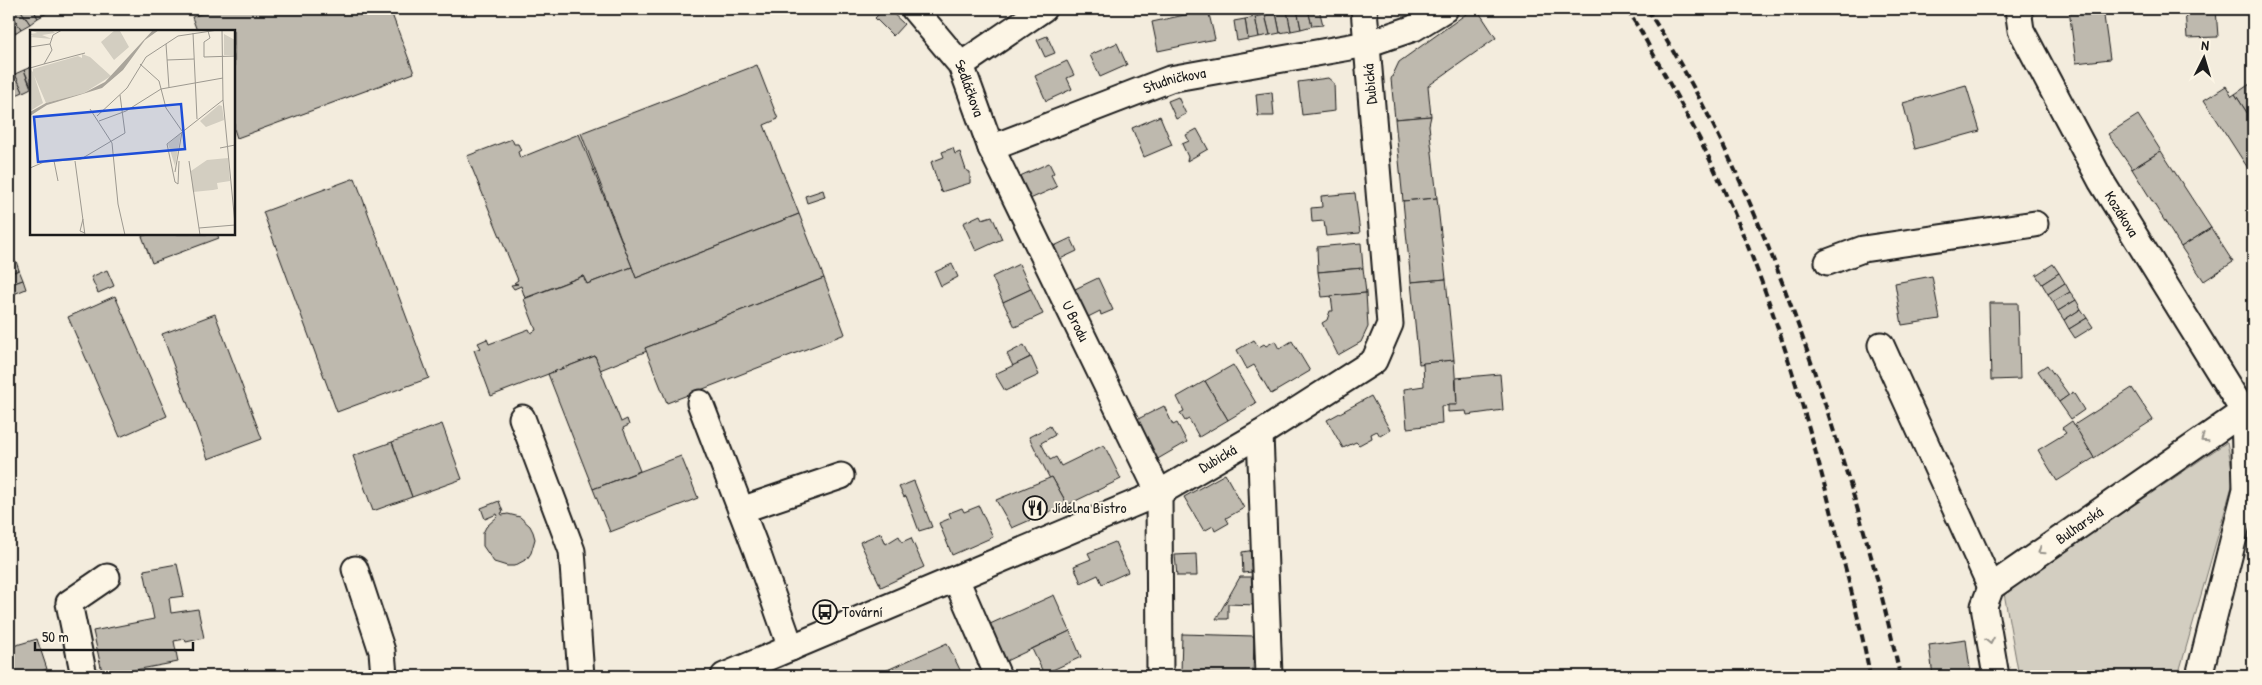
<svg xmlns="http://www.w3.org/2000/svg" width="2262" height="685" viewBox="0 0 2262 685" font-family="'Patrick Hand',sans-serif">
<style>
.green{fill:#d3cec1;stroke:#78756e}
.building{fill:#beb9ae;stroke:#1c1c1c}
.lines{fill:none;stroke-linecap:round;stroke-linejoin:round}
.minor-casing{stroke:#1c1c1c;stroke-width:29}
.minor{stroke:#fcf5e5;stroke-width:25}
.rail{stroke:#1c1c1c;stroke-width:4;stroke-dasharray:8 4;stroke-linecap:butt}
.oneway{stroke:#97938b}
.labels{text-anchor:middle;stroke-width:4;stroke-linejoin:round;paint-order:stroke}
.street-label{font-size:15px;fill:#1c1c1c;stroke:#fcf5e5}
.poi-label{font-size:15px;fill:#1c1c1c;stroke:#fcf5e5;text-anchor:start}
.inset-road{fill:none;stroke:#9d9990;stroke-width:1}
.view{fill:#1d4ed8;fill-opacity:0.15;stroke:#1d4ed8;stroke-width:2.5}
.inset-edge{fill:none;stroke:#1c1c1c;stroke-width:2.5}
</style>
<rect width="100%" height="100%" fill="#f3ecdd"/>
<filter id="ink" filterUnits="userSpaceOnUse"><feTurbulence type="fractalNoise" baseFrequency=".02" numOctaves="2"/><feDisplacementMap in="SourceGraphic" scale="10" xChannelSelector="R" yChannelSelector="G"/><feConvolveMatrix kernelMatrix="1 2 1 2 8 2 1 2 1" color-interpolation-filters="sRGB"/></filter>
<g filter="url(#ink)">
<!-- green -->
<path class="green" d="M2227,442L2234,479L2178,676H2019L2004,593Z"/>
<!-- building -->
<g class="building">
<path d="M17,9H20L30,24L21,29L11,13Z"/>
<path d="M20,9H33L38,18L30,24Z"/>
<path d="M33,9H44L47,13L38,18Z"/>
<path d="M214,9H390L414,73L237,138L234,129V31H197L192,17Z"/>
<path d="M884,9H888L904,24L893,36L875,18Z"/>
<path d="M1297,9L1301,29L1291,31L1287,11Z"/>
<path d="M1297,9H1308L1312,26L1301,29Z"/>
<path d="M1308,9H1319L1323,25L1312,26Z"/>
<path d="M1473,9H1477L1496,38L1428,86L1431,116L1395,119L1391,79L1399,62Z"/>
<path d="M2080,9H2103L2110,59L2076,63L2069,10Z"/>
<path d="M2185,9H2216L2218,37L2187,38Z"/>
<path d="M1208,10L1215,39L1158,51L1152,22Z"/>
<path d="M1287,11L1291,31L1280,33L1276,13Z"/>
<path d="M11,13L21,29L12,35L9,29V14Z"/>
<path d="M1276,13L1280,33L1270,35L1265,15Z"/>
<path d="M1265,15L1270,35L1259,37L1255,17Z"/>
<path d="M1255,17L1259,37L1248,39L1245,19Z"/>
<path d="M1245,19L1248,39L1237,41L1234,21Z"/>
<path d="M1047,36L1055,53L1045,57L1037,40Z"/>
<path d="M1117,43L1127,65L1100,77L1090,55Z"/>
<path d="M1067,61L1074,75L1067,78L1072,89L1046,101L1035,76Z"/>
<path d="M757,65L778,119L764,125L799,214L636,278L581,133Z"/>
<path d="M31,67V86L24,70Z"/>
<path d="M24,70L31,88L23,92L15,74Z"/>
<path d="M15,74L23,92L14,96L9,86V77Z"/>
<path d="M1328,78L1334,83L1335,111L1302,115L1298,82Z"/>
<path d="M2253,82V122L2235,94Z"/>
<path d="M1966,85L1980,131L1915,149L1903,103Z"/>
<path d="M2226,86L2232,96L2235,94L2253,122V176L2204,100Z"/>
<path d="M1272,92L1274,116H1258L1256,94Z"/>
<path d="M1178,97L1186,114L1176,119L1168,101Z"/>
<path d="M2138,115L2161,151L2132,169L2108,134Z"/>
<path d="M1160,116L1172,145L1144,157L1132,128Z"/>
<path d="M1431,116L1429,125L1437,198L1403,201L1395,119Z"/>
<path d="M1197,129L1208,149L1187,161L1188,157L1182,144L1189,141L1186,135Z"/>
<path d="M579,134L632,267L587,284L583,276L525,298L521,286L514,289L511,285L518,284L514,283L518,280L467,156L512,139L514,144H518L521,150L518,152L520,158Z"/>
<path d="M953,148L955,154L960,152L966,170L970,172V183L941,192L931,162L944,157L942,152Z"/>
<path d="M2161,151L2211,228L2181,247L2132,169Z"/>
<path d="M1049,163L1054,173L1051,175L1057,187L1030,199L1020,176Z"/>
<path d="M355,178L429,378L337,412L263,212Z"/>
<path d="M823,190L825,197L807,203L805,196Z"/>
<path d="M1355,193L1360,233L1326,236L1324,221L1312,222L1311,208L1322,207L1321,196Z"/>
<path d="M1437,198L1446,279L1411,282L1403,201Z"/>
<path d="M799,214L824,278L645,348L647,351L600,370L595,356L491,396L474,350L481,348L478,343L487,339L489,344L529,329L531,333L536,330L524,299L583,276L587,284L632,267L636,278Z"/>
<path d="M980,215L982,219L992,216L1002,239L976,251L963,223Z"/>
<path d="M2211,228L2233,262L2204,281L2181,247Z"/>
<path d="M149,234H217L219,238L152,263L142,236Z"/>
<path d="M1071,238L1077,251L1058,260L1052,247Z"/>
<path d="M1361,243L1363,268L1318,272L1317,247Z"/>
<path d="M16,261L19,270L9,274V264Z"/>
<path d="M952,264L958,277L941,286L935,272Z"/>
<path d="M1019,264L1031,289L1003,302L992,277Z"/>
<path d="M2053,264L2059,273L2042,284L2036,275Z"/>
<path d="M1363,268L1366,293L1322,297L1318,272Z"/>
<path d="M19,270L23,280L9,285V274Z"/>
<path d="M107,270L114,286L98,293L91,277Z"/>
<path d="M2059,273L2065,283L2048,294L2042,284Z"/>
<path d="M1932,276L1940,319L1902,325L1895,283Z"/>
<path d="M824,278L845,334L667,403L645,348Z"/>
<path d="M1098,278L1113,310L1101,315L1100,311L1086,318L1073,290Z"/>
<path d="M1446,279L1454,360L1419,364L1411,282Z"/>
<path d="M23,280L26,289L9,296V285Z"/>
<path d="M2065,283L2070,292L2053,302L2048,294Z"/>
<path d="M1031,289L1043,314L1015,327L1003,302Z"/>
<path d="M2070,292L2076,300L2058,311L2053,302Z"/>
<path d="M1366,293L1368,327L1361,342L1338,355L1322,323L1327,320L1330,311H1333L1331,296Z"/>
<path d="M115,296L167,416L120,437L68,317Z"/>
<path d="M2076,300L2081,309L2064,320L2058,311Z"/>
<path d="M1989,303H2018L2020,379L1991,380Z"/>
<path d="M2081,309L2087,318L2069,329L2064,320Z"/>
<path d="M215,314L262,439L208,459L162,334Z"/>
<path d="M2087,318L2093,327L2075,338L2069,329Z"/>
<path d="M1254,340L1259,347L1264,344L1266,346L1275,341L1279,349L1292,341L1310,371L1271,394L1254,365L1247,369L1237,350Z"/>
<path d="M1024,345L1030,357L1013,366L1007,354Z"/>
<path d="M595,356L621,422L627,419L629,425L623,428L640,471L593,489L548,374Z"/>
<path d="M1031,357L1039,375L1005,391L995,374Z"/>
<path d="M1454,360L1457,405L1441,406L1442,424L1407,428L1404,389L1424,386L1423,363Z"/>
<path d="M1233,365L1256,403L1228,420L1205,381Z"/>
<path d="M2047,365L2069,395L2059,402L2038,371Z"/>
<path d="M1500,374L1503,410L1467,415L1466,411L1448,412V405H1457L1456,378Z"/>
<path d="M1205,381L1228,420L1199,437L1189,419L1185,421L1180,413L1184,411L1177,397Z"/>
<path d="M2132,388L2153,420L2094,458L2074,425Z"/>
<path d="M2073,392L2084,410L2071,419L2059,402Z"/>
<path d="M1371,396L1390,430L1380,436L1377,431L1371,434L1372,438L1359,445L1356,442L1343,448L1327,420Z"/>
<path d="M1164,406L1173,425L1177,423L1187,442L1156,460L1136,420Z"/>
<path d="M2072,421L2094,458L2057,481L2038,450L2066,433L2062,428Z"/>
<path d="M442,424L462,479L412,497L392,442Z"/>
<path d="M1050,426L1055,435L1041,443L1050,460L1056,457L1061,466L1104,445L1121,479L1063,507L1067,504L1052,477L1050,479L1029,437Z"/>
<path d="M392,442L412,497L373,511L353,456Z"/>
<path d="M681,456L698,498L610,532L593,489Z"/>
<path d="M1225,474L1244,508L1226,518L1229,523L1215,531L1213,526L1204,531L1184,497Z"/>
<path d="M1052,477L1067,504L1012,528L996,500Z"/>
<path d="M914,481L932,527L919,531L906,496L904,497L899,487Z"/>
<path d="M499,501L503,512L501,513L502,515L508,514L520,517L530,526L533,532L535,539L531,553L527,559L514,566H507L494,562L483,546V533L486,527L498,516L497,514L485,519L481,508Z"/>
<path d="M979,506L993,537L952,555L939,523L951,518L949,513L962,508L964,512Z"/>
<path d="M881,533L886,544L899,536L902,542L911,538L924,567L881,587L860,542Z"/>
<path d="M1115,542L1128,572L1102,584L1098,575L1081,583L1074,566L1091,559L1088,553Z"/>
<path d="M1255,550L1256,563H1251L1252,572L1243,573L1242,552Z"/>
<path d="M1196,554L1197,576H1177L1175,555Z"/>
<path d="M177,564L184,596L169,598L171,613L198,609L204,638L186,642L185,639L174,641L178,662L103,676L93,631L154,619L144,570Z"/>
<path d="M1240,577H1255V605L1228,604V619H1216Z"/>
<path d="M1054,595L1070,631L1006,661L990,624Z"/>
<path d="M1070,631L1081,657L1044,674L1032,649Z"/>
<path d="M1182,634L1254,636L1253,676L1181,673Z"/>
<path d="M37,639L47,669L29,676H11L9,669V645L11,644L13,646Z"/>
<path d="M1966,640L1971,676H1933L1929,645Z"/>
<path d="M947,643L963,676H874Z"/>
</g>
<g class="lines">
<!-- minor casing -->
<g class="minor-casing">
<g id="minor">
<path id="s1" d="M914,9L961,65L991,148L1159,493L1160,676"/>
<path id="s2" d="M2018,9L2021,30L2101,181L2244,412"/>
<path d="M961,65L1043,9"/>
<path id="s3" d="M991,148L1170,79L1367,44L1414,28L1445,9"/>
<path d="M1828,262L1863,249L2035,224"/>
<path d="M1881,345L1991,587"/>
<path d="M700,403L756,549L791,648"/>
<path d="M522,418L572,551L581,676"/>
<path d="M1260,434L1269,676"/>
<path d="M741,510L841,476"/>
<path d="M355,569L382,651L384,676"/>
<path d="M956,579L998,676"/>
<path d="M84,676L69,603L107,577"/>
<path id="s4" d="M724,676L1159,493L1260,434L1374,361L1390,324L1364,9"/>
<path id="s5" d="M1996,676L1984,606L1991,587L2253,405"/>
<path d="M2199,676L2246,489L2244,412"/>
</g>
</g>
<!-- minor -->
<use href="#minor" class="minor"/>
<!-- rail -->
<g class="rail">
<path d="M1626,9L1641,31C1666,79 1695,126 1717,175C1769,286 1804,403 1834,522C1846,573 1861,624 1870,676"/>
<path d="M1647,9C1736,147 1795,304 1843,461C1865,532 1885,603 1900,676"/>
</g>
</g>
<!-- one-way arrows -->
<defs><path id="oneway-chevron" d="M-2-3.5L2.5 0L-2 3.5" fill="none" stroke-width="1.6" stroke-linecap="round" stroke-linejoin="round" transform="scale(1.25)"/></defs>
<g class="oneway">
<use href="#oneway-chevron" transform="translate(2204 439) rotate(146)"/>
<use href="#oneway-chevron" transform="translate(2041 551) rotate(145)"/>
<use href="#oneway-chevron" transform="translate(1990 641) rotate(79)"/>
</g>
</g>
<!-- icons -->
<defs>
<g id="restaurant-ring" transform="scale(1.25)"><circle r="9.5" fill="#fcf5e5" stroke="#1c1c1c" stroke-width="1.5"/><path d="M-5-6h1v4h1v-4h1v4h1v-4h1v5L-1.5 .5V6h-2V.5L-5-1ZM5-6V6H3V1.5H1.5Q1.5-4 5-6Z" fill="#1c1c1c"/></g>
<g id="bus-ring" transform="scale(1.25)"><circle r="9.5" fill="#fcf5e5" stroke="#1c1c1c" stroke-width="1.5"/><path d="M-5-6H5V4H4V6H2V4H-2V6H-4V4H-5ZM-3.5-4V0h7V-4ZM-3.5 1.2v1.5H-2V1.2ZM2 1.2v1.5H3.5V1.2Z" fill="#1c1c1c"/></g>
</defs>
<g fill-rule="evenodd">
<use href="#restaurant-ring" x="1035" y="508"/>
<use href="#bus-ring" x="825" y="612"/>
</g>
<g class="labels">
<!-- street labels -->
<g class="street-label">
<text dy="5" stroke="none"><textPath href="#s3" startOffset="196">Studničkova</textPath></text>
<text transform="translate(1370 84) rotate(-95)" y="5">Dubická</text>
<text dy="5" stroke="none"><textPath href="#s1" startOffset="98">Sedláčkova</textPath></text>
<text dy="5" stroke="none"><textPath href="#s2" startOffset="231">Kozákova</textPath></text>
<text dy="5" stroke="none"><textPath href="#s1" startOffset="354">U Brodu</textPath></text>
<text dy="5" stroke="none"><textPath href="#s4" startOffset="540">Dubická</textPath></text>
<text dy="5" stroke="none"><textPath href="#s5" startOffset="199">Bulharská</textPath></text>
</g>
<!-- poi labels -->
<g class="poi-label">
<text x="1052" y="513">Jídelna Bistro</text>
<text x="842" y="617">Tovární</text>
</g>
</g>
<!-- overview -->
<g transform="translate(30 30)">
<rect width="205" height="205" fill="#f3ecdd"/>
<path d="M1,0H22L25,3L12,5L22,9L0,7L3,6L0,4L7,3ZM85,0L90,1L99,17L84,30L71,12ZM194,4L205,10V25H194ZM52,24L60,27L81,46L54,63L16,73L4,45L13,73L0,81V39L3,42V39L48,26L52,28ZM189,75L192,76L194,90L176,97L170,91ZM151,103L145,136L138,114ZM198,128L200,151L187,153L188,159L183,160L163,162L161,141L177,130Z" fill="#d3cec1"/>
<path d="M123,0H129L115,10L93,40L72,58L17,75L0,86V82L16,73L54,63L75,52Z" fill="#aaa59b"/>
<path class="inset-road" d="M192,0L193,70L205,194M178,1L180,8L174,12V27L205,26M163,3L167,89M136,14L139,58M0,17L20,14L23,5L32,0M137,30L164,29M14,34L55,23M110,34L129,51L136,78L152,101M0,38L14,34L22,20L20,14M60,79L82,113L88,174L95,205M67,86L97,58L116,27L148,6L188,0M69,91L96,81L131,59L193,48M190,118L205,115M24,131L28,151M45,131L55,205M159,131L170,205M0,138L14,132L51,129L95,103L90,65M145,142L152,102M148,154L145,152L137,114L193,70M148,154L149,131M53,189L50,201L55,203M169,198L205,195"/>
<path class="view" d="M151,74L155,119L8,132L4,87Z"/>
<rect width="205" height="205" class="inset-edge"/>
</g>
<!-- margin -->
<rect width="2262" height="685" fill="none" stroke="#fcf5e5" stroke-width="30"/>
<rect x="15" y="15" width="2232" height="655" fill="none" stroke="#1c1c1c" stroke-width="2" filter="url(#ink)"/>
<!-- north arrow -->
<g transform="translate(2204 58) rotate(5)" stroke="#fcf5e5" stroke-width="4" paint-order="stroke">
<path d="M0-4L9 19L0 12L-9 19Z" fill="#1c1c1c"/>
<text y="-8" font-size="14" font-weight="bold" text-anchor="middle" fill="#1c1c1c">N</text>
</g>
<!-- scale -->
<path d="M35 642v8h158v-8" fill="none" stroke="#1c1c1c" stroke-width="2.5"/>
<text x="42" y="642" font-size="15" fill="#1c1c1c" stroke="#fcf5e5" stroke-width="4" paint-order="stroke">50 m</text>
</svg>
